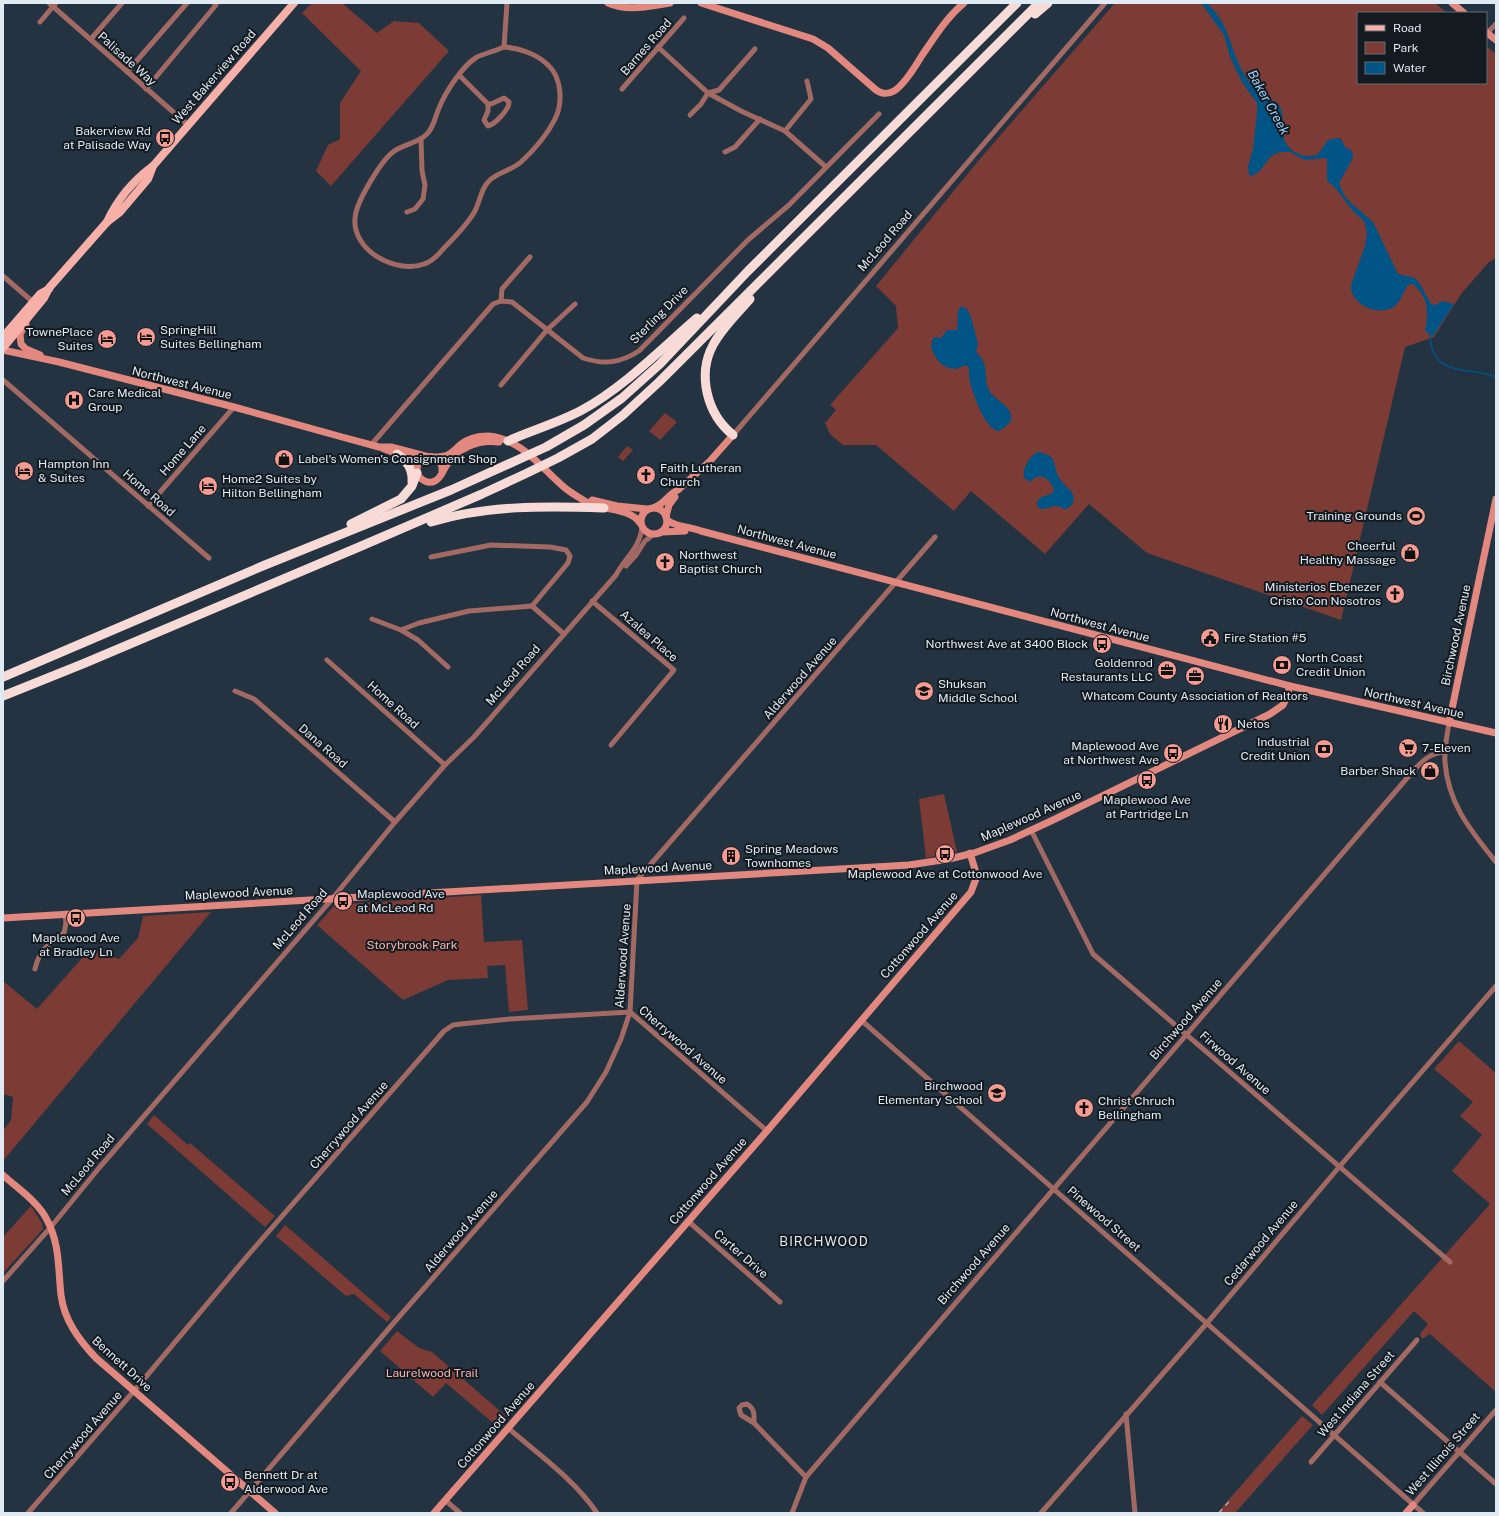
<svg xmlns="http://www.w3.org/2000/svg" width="1499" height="1516" viewBox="0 0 1499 1516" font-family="'Public Sans',sans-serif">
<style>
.green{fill:#7c3b35}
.water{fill:#005486}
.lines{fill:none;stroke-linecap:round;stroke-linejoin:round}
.stream{stroke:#005486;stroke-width:1.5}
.street{stroke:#a36a63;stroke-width:5}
.secondary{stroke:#e3887e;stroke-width:7}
.primary{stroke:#f7b0a7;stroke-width:8}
.highway{stroke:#f8dad6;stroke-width:9}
.rail{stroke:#a5b1bc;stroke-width:1.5;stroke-dasharray:5 5;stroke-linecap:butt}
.labels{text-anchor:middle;stroke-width:4;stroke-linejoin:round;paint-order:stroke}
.street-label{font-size:12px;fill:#e0eaf3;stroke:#131a20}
.poi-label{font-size:12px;fill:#e0eaf3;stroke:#131a20;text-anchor:start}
.park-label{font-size:12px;fill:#f9b4ab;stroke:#131a20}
.water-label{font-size:13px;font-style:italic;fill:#9ed2fe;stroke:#131a20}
.neighbourhood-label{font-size:13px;letter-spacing:1px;fill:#e0eaf3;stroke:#131a20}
</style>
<rect width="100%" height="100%" fill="#233341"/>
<!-- green -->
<g class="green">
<path d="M312,3H342L377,33L394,21L419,23L449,51L331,186L316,171L328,145L340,139V103L361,71L302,13Z"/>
<path d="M1115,3H1435L1447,13H1358V83H1486V46L1496,54V258L1489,262L1461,294L1434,337L1405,347L1341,620L1147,553L1089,504L1045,554L971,491L954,511L876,445H843L830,434L825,423L836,410L830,405L898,328L896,306L876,286L979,160Z"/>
<path d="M665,413L677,422L660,440L649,431Z"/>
<path d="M627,446L633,450L623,461L618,457Z"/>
<path d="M944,794L957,852L926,858L919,799Z"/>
<path d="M481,895L484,942L522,940L528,1010L509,1012L505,965L487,966L488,978L448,980L403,1000L317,925L335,905Z"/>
<path d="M211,912L3,1161V1131L11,1120L13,1097L3,1094V981L37,1009L91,948L119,959L138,938L143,916Z"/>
<path d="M1459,1041L1496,1073V1392L1430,1334L1422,1339L1420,1334L1428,1324L1414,1311L1322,1415L1312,1405L1490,1204L1452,1171L1482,1135L1460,1116L1473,1102L1434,1069Z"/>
<path d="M154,1115L188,1145L190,1143L275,1216L265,1227L147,1124Z"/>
<path d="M31,1206L42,1223L43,1229L3,1273V1237Z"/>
<path d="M285,1225L391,1317L387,1322L354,1294L346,1296L276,1236Z"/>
<path d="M397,1331L419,1348L432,1352L508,1418L499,1428L446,1383L433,1397L380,1351Z"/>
<path d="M1302,1416L1313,1425L1235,1513H1217Z"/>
</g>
<!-- water -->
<g class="water">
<path d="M1201,3H1207C1215,11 1222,20 1226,30C1234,49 1236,63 1248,80C1252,85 1256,93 1262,96C1269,100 1276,99 1280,107C1287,122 1277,140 1293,151C1297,153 1300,155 1305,156C1309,156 1316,156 1319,153C1323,149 1324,144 1328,140L1338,138L1341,139L1345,147L1352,151L1353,158L1339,183L1344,195L1351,203L1373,222L1398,274L1415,278L1420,284L1431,304L1436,305L1442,301L1454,304L1433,336L1425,331C1429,311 1429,299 1413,284L1408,285C1403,292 1400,304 1392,308C1376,316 1350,304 1351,285L1365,246L1367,234L1366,228L1364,221L1352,210L1337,190L1327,180V159L1325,158L1304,160L1290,152H1280L1271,156L1260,171L1252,176L1249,175L1248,167L1253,149L1257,113V103L1242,82L1230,57L1224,35Z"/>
<path d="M961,306L967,309L971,317L978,344L976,352C992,367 981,376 990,392C997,402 1014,407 1011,421L1005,427L999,431C985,430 973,394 970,382C968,377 970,371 968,366C963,365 960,368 956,369C945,369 937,362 933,352C931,347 930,342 935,337L941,338L947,330H957L958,311Z"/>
<path d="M1039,452C1043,453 1047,454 1051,457C1056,463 1055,471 1059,478C1063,485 1075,491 1074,501C1065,516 1064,505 1054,506C1050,507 1046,509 1041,509L1037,506V502L1041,497L1051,494L1054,490C1053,485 1045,474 1038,477C1035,477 1032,480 1030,482L1024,478C1022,469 1030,454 1039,452Z"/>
</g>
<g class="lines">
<!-- stream -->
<path class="stream" d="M1430,333C1431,379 1466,365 1496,377"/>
<!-- street -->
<g class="street">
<path d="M49,3L188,125"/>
<path d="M40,22L56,3"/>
<path d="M1487,33L1496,24"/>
<path d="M91,39L122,3"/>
<path d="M504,47C519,48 537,54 548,65C562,78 563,103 555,119C547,135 534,150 521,162C512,170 499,172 490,180C481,188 480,201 475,211C467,225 455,237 444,248C439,254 432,262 424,264C396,274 352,251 355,218C356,202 381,161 393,152C403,144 417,144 427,134C434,127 435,117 439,108C445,93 462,66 477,57C486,53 495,51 504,47Z"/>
<path d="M504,47L507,3"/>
<path d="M658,47L708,93L741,111L785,131L826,167"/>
<path d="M127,72L187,3"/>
<path d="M459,75L488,104"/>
<path d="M146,89L216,5L214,3"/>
<path d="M622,89L684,18"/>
<path d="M504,98L509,102C509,110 495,124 488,126L484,120L488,111V104H491Z"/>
<path d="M690,115L701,104L708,93L719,90L755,49"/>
<path d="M785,131L811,99L807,81"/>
<path d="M725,152L735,147L760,119"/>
<path d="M407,212L415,209L423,199L425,185L422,171L421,139"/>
<path d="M3,276L33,302"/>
<path d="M501,301L502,289L530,257"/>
<path d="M3,380L209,558"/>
<path d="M501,385L547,330L575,304"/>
<path d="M733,435L1105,3"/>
<path d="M371,445L493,304L501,301L512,302L583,358C604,365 620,363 639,351L748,240L789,205L879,114"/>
<path d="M148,506L234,407"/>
<path d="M431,557L491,545L550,547L566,550L570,556L568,563L532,606"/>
<path d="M626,566L636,555L645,541L654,534"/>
<path d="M592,601L674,670L611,745"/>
<path d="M372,619L401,630L419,623L469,611L532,606L564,634"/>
<path d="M401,630L418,640L448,667"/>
<path d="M327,660L445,765"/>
<path d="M235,691L254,699L395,822"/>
<path d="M1449,723C1447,736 1444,749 1445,762C1448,804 1471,831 1496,862"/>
<path d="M1031,830L1093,954L1450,1262"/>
<path d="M35,969C39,950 49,944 64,933L66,923L65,914"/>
<path d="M861,1020L1423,1513"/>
<path d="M688,1221L780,1302"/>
<path d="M3,1281L50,1228L99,1168L332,899L395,822L445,765L474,737L616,575C625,558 640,548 642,527"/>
<path d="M1380,1382L1496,1484"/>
<path d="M1126,1414L1135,1513"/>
<path d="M754,1423L741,1415L739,1408L742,1405L747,1404C755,1409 754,1414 754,1423L806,1477"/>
<path d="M508,1428C538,1454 575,1480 597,1513"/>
<path d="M1311,1462L1417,1340"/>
<path d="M445,1500L460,1513"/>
<path d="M1413,1505L1496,1410"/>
<path d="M28,1513L134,1391L249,1254L444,1031L453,1025L461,1024L510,1019L630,1012L767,1131"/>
<path d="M231,1513L391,1326L587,1102L606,1072L621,1039L630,1012L637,880L935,537"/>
<path d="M792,1513L806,1477L1414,770C1424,759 1431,753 1445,752"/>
<path d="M1041,1513L1207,1323L1340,1166L1496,986"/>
</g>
<!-- secondary -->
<g class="secondary">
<path d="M608,3C628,12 649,6 670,3"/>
<path d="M701,3L813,39L828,48L876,90C882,94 887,95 894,91C904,85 915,67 921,57C934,38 946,18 964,3"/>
<path d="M1452,3L1464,13"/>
<path d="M1486,32L1496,40"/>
<path d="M26,324L20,334L21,344L26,349L40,355"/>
<path d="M3,350L59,362L234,407L342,437L379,447H391L429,457"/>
<path d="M382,448C395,455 413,453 417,468"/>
<path d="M433,457C438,457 443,457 448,455C452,453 456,449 460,445C467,439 478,436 488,436C521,438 542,469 565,488C571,493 577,496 583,500C600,512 629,506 640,523"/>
<path d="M442,472C444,454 420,451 417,467C415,477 426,485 435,481C441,478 443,471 446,466C458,448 478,439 499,442"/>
<path d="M592,500L617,506L647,509"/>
<path d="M655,507C665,504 668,494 678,490L710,461L733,435"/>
<circle cx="654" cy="521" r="13"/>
<path d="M666,517L669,505L675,497"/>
<path d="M667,520C677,528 689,526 701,531L1290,686L1496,733"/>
<path d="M662,532L685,531"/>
<path d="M1449,723L1496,499"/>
<path d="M3,918C305,900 607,882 909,865L949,859L974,853L1010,840L1051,821L1270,714L1283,705L1286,699L1290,686"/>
<path d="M3,1175C17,1188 37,1201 46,1218C60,1243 58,1268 61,1295C64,1320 79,1340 96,1358L275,1513"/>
<path d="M434,1513L767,1131L971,892L977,876L970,853"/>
<path d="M1406,1513L1413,1505"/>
</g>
<!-- primary -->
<g class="primary">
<path d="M107,222C117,200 134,180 153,166L294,3"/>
<path d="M3,337L40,294L49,289"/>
<path d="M3,348L44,298L49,288L107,222L120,212L148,179L153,166"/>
</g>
<!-- highway -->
<g class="highway">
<path d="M1035,14L1048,3"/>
<path d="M733,435C707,414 697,375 713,345C722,328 737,314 750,299"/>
<path d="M508,441C532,430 558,423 582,410C624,387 661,349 697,318"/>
<path d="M397,454C407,461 413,469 412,482"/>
<path d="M431,522C487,505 546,506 604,508"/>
<path d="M351,524L401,499L412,486L417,473"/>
<path d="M3,677L265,565L451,490L546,447L584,425L622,398L660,364L748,271L1017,3"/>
<path d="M3,696L85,663L359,547L482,494L525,474L558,458L592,439L623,415L659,382L1039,3"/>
</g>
<!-- rail -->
<path class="rail" d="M1219,1513L1232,1498"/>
</g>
<!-- icons -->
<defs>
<g id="bus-disc" transform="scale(1)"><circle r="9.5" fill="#f59c92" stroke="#131a20"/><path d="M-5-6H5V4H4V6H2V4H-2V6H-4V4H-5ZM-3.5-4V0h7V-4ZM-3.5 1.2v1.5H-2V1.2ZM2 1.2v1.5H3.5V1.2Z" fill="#111"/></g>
<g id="hotel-disc" transform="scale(1)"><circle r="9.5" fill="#f59c92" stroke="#131a20"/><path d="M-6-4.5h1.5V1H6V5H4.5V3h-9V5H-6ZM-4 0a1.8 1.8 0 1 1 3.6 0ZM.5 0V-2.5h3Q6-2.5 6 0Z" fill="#111"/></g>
<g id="hospital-disc" transform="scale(1)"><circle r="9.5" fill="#f59c92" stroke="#131a20"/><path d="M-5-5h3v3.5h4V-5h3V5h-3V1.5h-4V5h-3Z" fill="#111"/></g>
<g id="shop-disc" transform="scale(1)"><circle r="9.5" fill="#f59c92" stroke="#131a20"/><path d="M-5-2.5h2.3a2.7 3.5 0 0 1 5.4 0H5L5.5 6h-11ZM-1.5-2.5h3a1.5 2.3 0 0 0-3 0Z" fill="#111"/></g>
<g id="church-disc" transform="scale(1)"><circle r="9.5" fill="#f59c92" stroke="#131a20"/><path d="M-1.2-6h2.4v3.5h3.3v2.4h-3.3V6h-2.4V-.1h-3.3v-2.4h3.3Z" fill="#111"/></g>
<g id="stadium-disc" transform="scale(1)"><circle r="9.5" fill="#f59c92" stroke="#131a20"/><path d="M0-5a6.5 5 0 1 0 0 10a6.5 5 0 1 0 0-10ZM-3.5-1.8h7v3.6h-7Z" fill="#111"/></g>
<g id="civic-disc" transform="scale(1)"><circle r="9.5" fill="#f59c92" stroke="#131a20"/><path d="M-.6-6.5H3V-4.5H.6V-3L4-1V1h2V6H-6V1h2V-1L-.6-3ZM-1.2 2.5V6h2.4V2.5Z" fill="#111"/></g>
<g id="bank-disc" transform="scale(1)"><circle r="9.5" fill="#f59c92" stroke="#131a20"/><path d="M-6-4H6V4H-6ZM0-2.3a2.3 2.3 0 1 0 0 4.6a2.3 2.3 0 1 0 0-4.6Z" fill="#111"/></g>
<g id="office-disc" transform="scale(1)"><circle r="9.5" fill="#f59c92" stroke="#131a20"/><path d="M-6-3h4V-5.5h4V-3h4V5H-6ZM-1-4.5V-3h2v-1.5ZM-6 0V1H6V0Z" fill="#111"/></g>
<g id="school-disc" transform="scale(1)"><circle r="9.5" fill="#f59c92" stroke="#131a20"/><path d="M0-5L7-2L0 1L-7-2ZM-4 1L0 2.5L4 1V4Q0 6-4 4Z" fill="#111"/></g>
<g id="restaurant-disc" transform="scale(1)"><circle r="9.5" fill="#f59c92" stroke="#131a20"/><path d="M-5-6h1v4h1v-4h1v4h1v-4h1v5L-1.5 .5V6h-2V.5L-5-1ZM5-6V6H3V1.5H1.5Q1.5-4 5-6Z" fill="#111"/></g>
<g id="supermarket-disc" transform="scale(1)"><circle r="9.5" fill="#f59c92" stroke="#131a20"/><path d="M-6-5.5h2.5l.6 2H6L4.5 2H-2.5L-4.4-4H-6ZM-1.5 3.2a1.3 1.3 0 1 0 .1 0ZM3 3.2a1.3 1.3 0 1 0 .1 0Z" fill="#111"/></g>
<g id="building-disc" transform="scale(1)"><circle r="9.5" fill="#f59c92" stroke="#131a20"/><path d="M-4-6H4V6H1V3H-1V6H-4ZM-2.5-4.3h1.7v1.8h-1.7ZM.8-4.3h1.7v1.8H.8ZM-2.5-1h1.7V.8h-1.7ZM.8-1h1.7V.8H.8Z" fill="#111"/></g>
</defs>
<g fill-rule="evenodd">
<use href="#bus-disc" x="165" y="138"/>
<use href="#hotel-disc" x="146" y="337"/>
<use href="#hotel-disc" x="107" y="339"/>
<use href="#hospital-disc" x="74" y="400"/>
<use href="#shop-disc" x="284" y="459"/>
<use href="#hotel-disc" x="24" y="471"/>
<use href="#church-disc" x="646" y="475"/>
<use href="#hotel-disc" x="208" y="486"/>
<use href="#stadium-disc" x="1416" y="516"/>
<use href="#shop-disc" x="1410" y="553"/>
<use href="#church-disc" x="665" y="562"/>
<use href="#church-disc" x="1395" y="594"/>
<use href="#civic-disc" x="1210" y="638"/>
<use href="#bus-disc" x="1102" y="644"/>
<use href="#bank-disc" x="1282" y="665"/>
<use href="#office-disc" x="1167" y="670"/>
<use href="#office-disc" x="1195" y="676"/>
<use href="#school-disc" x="924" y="691"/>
<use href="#restaurant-disc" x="1223" y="724"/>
<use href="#supermarket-disc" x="1408" y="748"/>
<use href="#bank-disc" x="1324" y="749"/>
<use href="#bus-disc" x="1173" y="753"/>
<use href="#shop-disc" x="1430" y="771"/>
<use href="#bus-disc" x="1147" y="780"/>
<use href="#bus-disc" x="945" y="854"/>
<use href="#building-disc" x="731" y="856"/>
<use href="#bus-disc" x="343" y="901"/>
<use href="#bus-disc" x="76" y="918"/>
<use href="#school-disc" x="997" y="1093"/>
<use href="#church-disc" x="1084" y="1108"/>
<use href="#bus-disc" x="230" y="1482"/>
</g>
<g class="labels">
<!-- street labels -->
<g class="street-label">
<text transform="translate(646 47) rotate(-49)" y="4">Barnes Road</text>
<text transform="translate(127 59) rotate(42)" y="4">Palisade Way</text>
<text transform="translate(214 77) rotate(-49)" y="4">West Bakerview Road</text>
<text transform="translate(885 241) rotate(-49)" y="4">McLeod Road</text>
<text transform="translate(659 315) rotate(-45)" y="4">Sterling Drive</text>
<text transform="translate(182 383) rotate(14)" y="4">Northwest Avenue</text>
<text transform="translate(183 450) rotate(-49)" y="4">Home Lane</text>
<text transform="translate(149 493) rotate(41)" y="4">Home Road</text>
<text transform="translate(787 542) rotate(15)" y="4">Northwest Avenue</text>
<text transform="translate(1100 625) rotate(15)" y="4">Northwest Avenue</text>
<text transform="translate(1456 635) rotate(-78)" y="4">Birchwood Avenue</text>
<text transform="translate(649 636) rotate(41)" y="4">Azalea Place</text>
<text transform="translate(513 675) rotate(-49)" y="4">McLeod Road</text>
<text transform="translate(800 678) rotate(-49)" y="4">Alderwood Avenue</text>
<text transform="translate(1414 703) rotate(13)" y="4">Northwest Avenue</text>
<text transform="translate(393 705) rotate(42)" y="4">Home Road</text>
<text transform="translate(323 746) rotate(41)" y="4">Dana Road</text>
<text transform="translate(1031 816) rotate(-24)" y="4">Maplewood Avenue</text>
<text transform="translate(658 868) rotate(-3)" y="4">Maplewood Avenue</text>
<text transform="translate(239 893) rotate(-3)" y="4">Maplewood Avenue</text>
<text transform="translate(300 919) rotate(-49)" y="4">McLeod Road</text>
<text transform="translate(919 935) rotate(-49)" y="4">Cottonwood Avenue</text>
<text transform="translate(623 956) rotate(-86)" y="4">Alderwood Avenue</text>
<text transform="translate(1186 1019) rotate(-49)" y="4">Birchwood Avenue</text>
<text transform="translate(683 1045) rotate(41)" y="4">Cherrywood Avenue</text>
<text transform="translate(1235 1063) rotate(41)" y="4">Firwood Avenue</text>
<text transform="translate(349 1125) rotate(-49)" y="4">Cherrywood Avenue</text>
<text transform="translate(88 1165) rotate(-50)" y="4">McLeod Road</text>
<text transform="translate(708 1181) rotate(-49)" y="4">Cottonwood Avenue</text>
<text transform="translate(1104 1219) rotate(41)" y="4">Pinewood Street</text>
<text transform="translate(461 1231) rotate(-49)" y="4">Alderwood Avenue</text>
<text transform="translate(1261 1243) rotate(-50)" y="4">Cedarwood Avenue</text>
<text transform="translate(741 1254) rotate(41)" y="4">Carter Drive</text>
<text transform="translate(974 1264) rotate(-49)" y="4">Birchwood Avenue</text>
<text transform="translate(122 1364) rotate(42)" y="4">Bennett Drive</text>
<text transform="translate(1356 1394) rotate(-49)" y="4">West Indiana Street</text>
<text transform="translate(496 1425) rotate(-49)" y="4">Cottonwood Avenue</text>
<text transform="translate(83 1435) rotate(-49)" y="4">Cherrywood Avenue</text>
<text transform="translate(1443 1454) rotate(-49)" y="4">West Illinois Street</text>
</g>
<!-- poi labels -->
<g class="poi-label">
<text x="151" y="135" text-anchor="end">Bakerview Rd<tspan x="151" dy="14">at Palisade Way</tspan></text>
<text x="160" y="334">SpringHill<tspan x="160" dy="14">Suites Bellingham</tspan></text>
<text x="93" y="336" text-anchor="end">TownePlace<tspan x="93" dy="14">Suites</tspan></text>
<text x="88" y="397">Care Medical<tspan x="88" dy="14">Group</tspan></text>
<text x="298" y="463">Label's Women's Consignment Shop</text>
<text x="38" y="468">Hampton Inn<tspan x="38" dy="14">&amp; Suites</tspan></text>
<text x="660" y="472">Faith Lutheran<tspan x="660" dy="14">Church</tspan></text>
<text x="222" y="483">Home2 Suites by<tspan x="222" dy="14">Hilton Bellingham</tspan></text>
<text x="1402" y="520" text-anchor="end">Training Grounds</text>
<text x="1396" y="550" text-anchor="end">Cheerful<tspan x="1396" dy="14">Healthy Massage</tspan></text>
<text x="679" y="559">Northwest<tspan x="679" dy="14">Baptist Church</tspan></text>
<text x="1381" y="591" text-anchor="end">Ministerios Ebenezer<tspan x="1381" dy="14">Cristo Con Nosotros</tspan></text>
<text x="1224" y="642">Fire Station #5</text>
<text x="1088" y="648" text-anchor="end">Northwest Ave at 3400 Block</text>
<text x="1296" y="662">North Coast<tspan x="1296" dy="14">Credit Union</tspan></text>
<text x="1153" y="667" text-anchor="end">Goldenrod<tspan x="1153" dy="14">Restaurants LLC</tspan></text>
<text x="938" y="688">Shuksan<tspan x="938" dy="14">Middle School</tspan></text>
<text x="1195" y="700" text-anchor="middle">Whatcom County Association of Realtors</text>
<text x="1237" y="728">Netos</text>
<text x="1310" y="746" text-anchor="end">Industrial<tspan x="1310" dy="14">Credit Union</tspan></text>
<text x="1159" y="750" text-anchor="end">Maplewood Ave<tspan x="1159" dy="14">at Northwest Ave</tspan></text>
<text x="1422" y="752">7-Eleven</text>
<text x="1416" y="775" text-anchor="end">Barber Shack</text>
<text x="1147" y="804" text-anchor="middle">Maplewood Ave<tspan x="1147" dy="14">at Partridge Ln</tspan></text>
<text x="745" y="853">Spring Meadows<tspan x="745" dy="14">Townhomes</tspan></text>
<text x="945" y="878" text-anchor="middle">Maplewood Ave at Cottonwood Ave</text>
<text x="357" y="898">Maplewood Ave<tspan x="357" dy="14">at McLeod Rd</tspan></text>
<text x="76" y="942" text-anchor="middle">Maplewood Ave<tspan x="76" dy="14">at Bradley Ln</tspan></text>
<text x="983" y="1090" text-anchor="end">Birchwood<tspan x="983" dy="14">Elementary School</tspan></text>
<text x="1098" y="1105">Christ Chruch<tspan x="1098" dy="14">Bellingham</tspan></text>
<text x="244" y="1479">Bennett Dr at<tspan x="244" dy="14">Alderwood Ave</tspan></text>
</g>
<!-- park labels -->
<g class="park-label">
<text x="412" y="949">Storybrook Park</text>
<text x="432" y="1377">Laurelwood Trail</text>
</g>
<!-- water labels -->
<g class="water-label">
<text transform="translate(1269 102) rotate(61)" y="5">Baker Creek</text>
</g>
<!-- neighbourhood labels -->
<g class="neighbourhood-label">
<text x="824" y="1246">BIRCHWOOD</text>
</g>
</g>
<!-- border -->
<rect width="1499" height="1516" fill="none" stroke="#e0eaf3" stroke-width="8"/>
<!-- legend -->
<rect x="1357" y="12" width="130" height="72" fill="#131a20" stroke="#656d74"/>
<rect x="1365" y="25" width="20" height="6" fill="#f7b0a7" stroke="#656d74"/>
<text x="1393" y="32" font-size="12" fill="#e0eaf3">Road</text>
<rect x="1365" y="42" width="20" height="12" fill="#7c3b35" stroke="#656d74"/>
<text x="1393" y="52" font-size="12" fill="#e0eaf3">Park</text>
<rect x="1365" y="62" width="20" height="12" fill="#005486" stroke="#656d74"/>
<text x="1393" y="72" font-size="12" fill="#e0eaf3">Water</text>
</svg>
